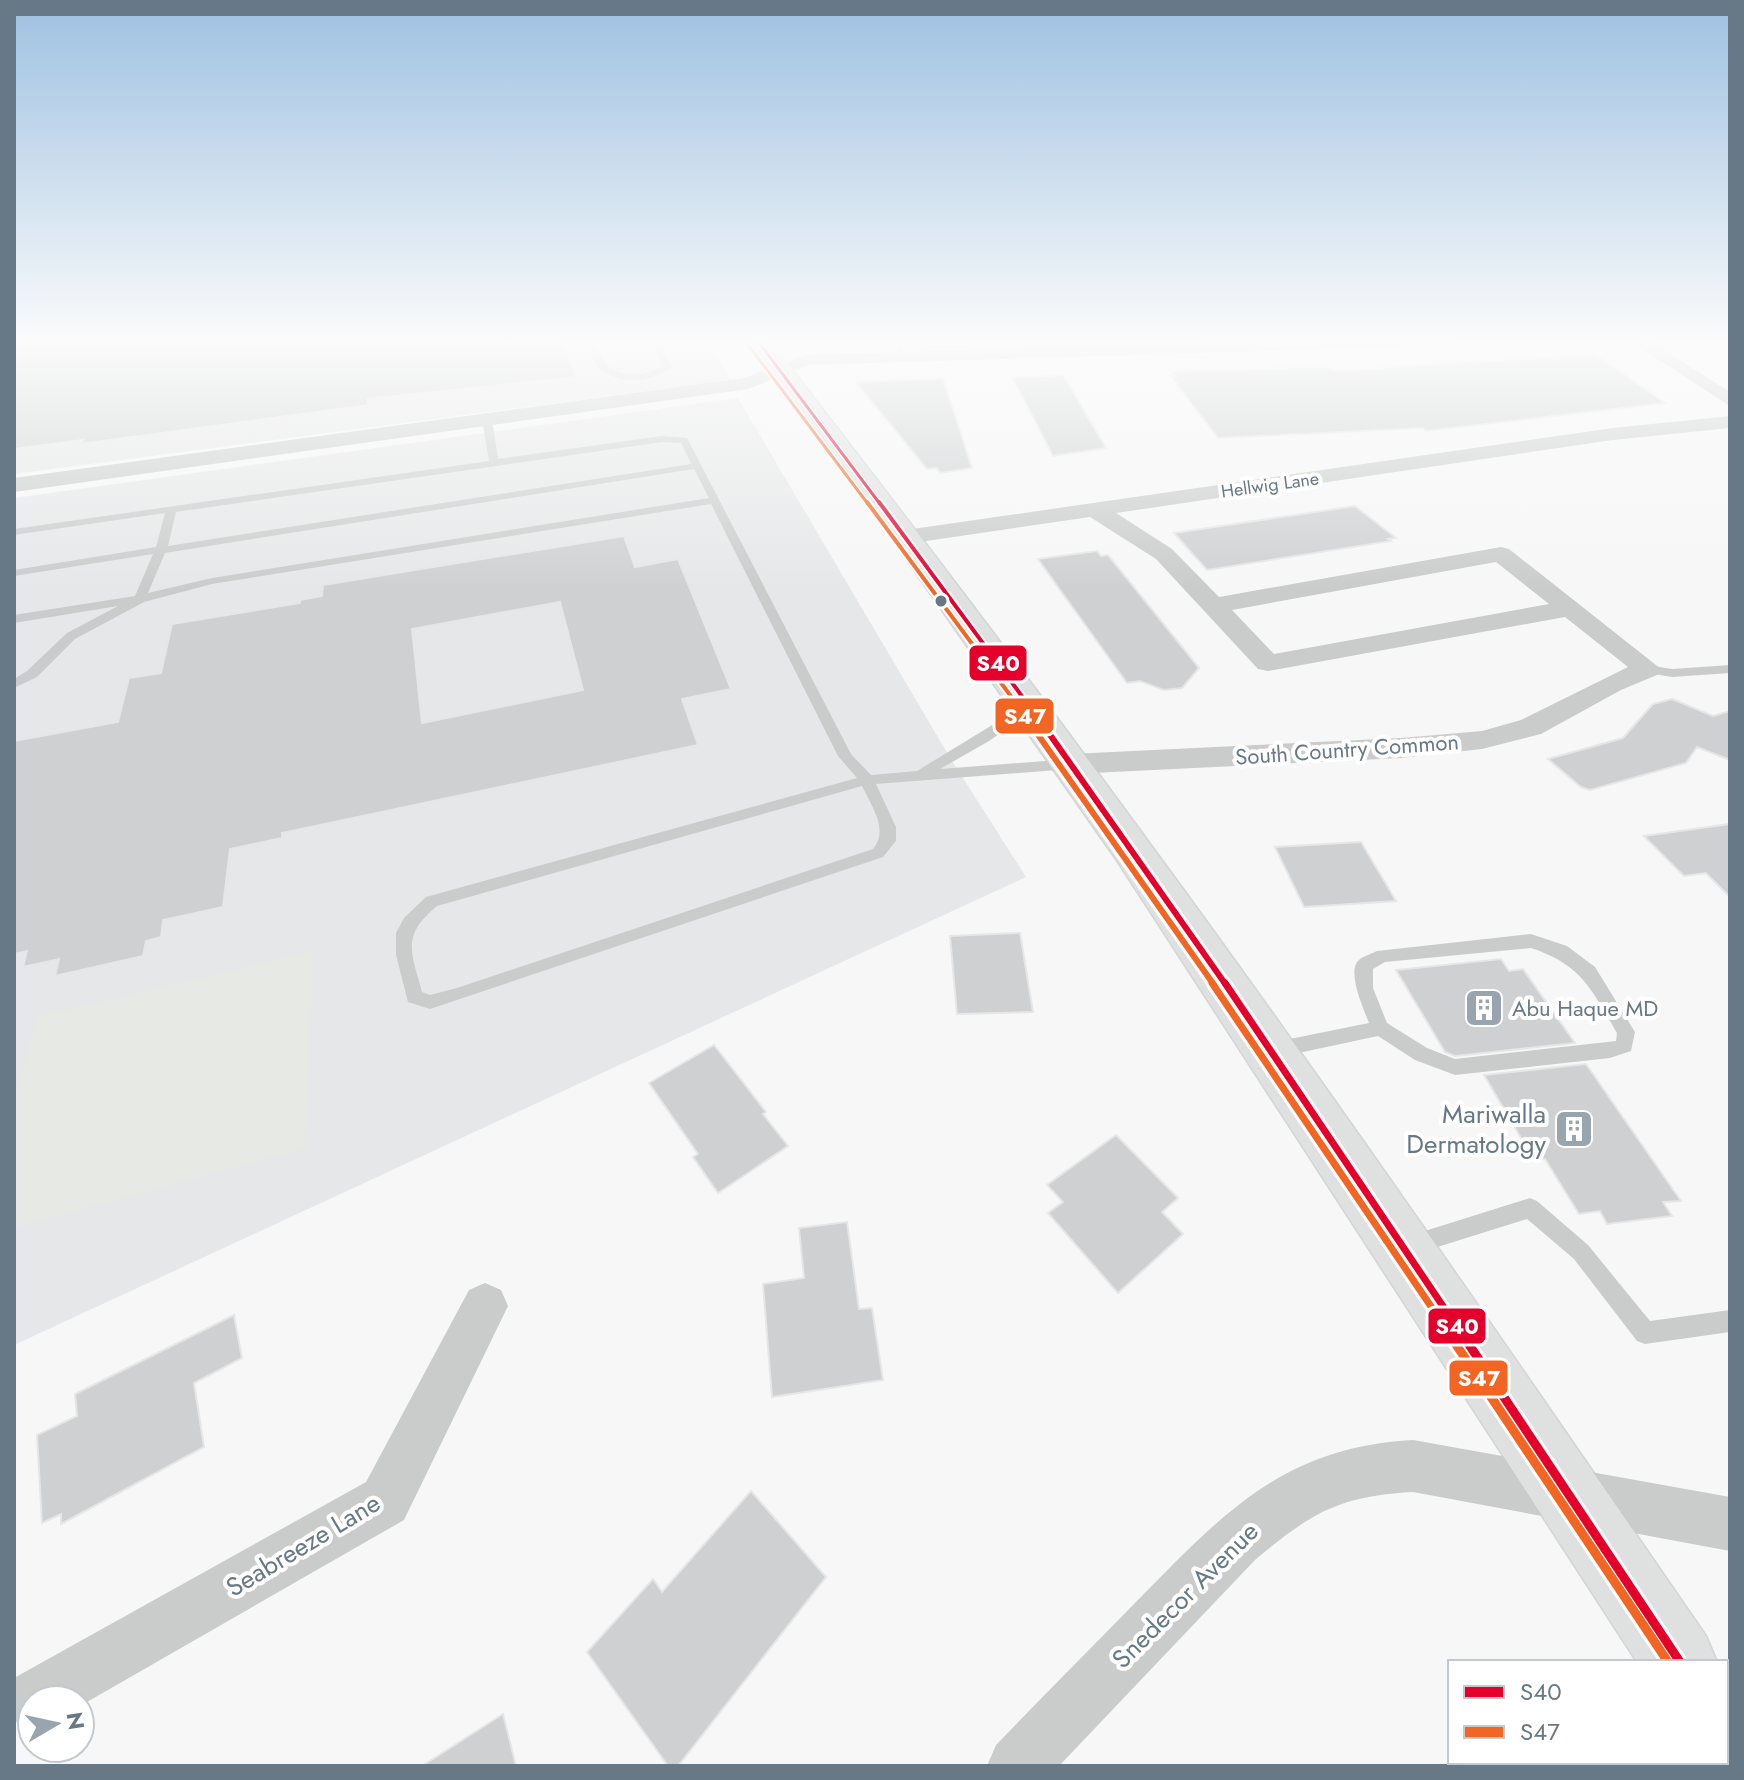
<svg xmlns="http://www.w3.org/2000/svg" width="1744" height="1780" viewBox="0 0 1744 1780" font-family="Jost,sans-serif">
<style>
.built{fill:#e6e7e8}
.green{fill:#e6e9e4}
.building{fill:#ced0d1;stroke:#e6e6e6;stroke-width:2;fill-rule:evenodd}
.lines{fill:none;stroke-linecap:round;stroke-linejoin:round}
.primary-casing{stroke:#d3d4d5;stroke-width:3}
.service{fill:#cacccc;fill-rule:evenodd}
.minor{fill:#cacccc;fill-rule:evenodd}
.primary{fill:#dfe0e0;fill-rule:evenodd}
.bus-1-far4-casing{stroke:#fff;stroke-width:6}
.bus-1-far3-casing{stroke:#fff;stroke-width:8}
.bus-1-far2-casing{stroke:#fff;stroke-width:12}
.bus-1-far1-casing{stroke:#fff;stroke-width:13}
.bus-1-casing{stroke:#fff;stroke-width:15}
.bus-2-far4-casing{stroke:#fff;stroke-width:6}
.bus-2-far3-casing{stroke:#fff;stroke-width:8}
.bus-2-far2-casing{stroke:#fff;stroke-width:12}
.bus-2-far1-casing{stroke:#fff;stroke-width:13}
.bus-2-casing{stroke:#fff;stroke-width:15}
.bus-1-far4{stroke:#e4002b;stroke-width:3}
.bus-1-far3{stroke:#e4002b;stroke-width:4}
.bus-1-far2{stroke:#e4002b;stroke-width:6}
.bus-1-far1{stroke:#e4002b;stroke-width:7}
.bus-1{stroke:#e4002b;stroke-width:9}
.bus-2-far4{stroke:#f26522;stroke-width:3}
.bus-2-far3{stroke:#f26522;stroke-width:4}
.bus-2-far2{stroke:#f26522;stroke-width:6}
.bus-2-far1{stroke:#f26522;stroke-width:7}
.bus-2{stroke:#f26522;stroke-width:9}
.bus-dot{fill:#677986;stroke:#fff;stroke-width:3}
.labels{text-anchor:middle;stroke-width:8;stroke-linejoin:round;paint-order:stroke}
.far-street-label{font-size:18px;fill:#677986;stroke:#fff}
.street-label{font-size:22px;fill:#677986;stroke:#fff}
.poi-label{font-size:22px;fill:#677986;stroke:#fff;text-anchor:start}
.near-poi-label{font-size:26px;fill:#677986;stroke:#fff;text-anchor:end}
.near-street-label{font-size:26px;fill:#677986;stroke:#fff}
.line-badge{stroke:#fff;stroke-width:3}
.badge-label{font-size:22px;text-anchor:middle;font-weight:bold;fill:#fff}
</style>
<rect width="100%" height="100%" fill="#f7f7f7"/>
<!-- built -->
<g class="built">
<path d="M14,340H708L731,380L14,474Z"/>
<path d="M738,398L949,756L1026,877L14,1345V498Z"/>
</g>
<!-- green -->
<path class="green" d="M313,951L305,1148L14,1228V1103L37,1017Z"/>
<!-- building -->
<g class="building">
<path d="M14,340H562L577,377L368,399V405L80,444L83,440L14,449Z"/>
<path d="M1595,354L1665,403L1426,431L1423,428L1218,438L1171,376H1175L1172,372L1311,367L1331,368L1335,371Z"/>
<path d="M1063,375L1106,448L1053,456L1013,378Z"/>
<path d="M943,379L972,468L940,473L937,468L927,469L856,382Z"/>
<path d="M1355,506L1396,538L1388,539L1391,541L1207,570L1174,533Z"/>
<path d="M624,536L635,567L678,559L731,689L682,699L698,745L282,833V838L230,849L223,907L163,920L161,937L146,941L143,956L55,976L59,959L23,967L27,951L14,954V741L118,722L129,678L161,673L172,624L300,603V600L322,596L323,585ZM560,602L583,690L422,723L412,629Z"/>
<path d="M1097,551L1101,556L1108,555L1199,668L1182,688L1164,690L1140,681L1127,683L1038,559Z"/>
<path d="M1672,699L1713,716L1730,711V760L1697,747L1686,763L1590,790L1581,787L1548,759L1623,738L1653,704Z"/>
<path d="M1730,824V897L1706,873L1684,876L1644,836Z"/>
<path d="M1361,842L1396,901L1304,907L1275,847Z"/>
<path d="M1020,933L1033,1012L957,1014L950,936Z"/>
<path d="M1501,959L1509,971L1523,969L1575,1043L1455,1056L1445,1052L1396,970Z"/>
<path d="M714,1045L766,1112L763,1114L788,1146L718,1193L693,1157L698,1154L649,1083Z"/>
<path d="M1586,1064L1681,1201L1663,1202L1672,1216L1607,1224L1600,1211L1579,1214L1545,1159L1534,1160L1484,1075Z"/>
<path d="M1116,1135L1178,1198L1162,1212L1183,1234L1118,1293L1048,1213L1063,1202L1047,1185Z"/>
<path d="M847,1222L859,1309L872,1308L883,1380L772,1397L763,1284L804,1278L799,1228Z"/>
<path d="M234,1315L242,1358L194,1383L204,1447L61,1524V1514L42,1523L37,1435L77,1416L75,1394Z"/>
<path d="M751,1491L826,1577L678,1766H668L587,1652L653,1579L662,1592Z"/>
<path d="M503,1714L516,1766H422Z"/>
</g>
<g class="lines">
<!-- primary casing -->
<g class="primary-casing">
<g id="primary">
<path d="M746,340H769C897,505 1024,671 1147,840C1339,1101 1522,1369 1706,1636L1717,1662H1637L1118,862L895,543Z"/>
<path d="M1726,1693L1730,1695V1766H1704L1700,1762H1726Z"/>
</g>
</g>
<!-- service -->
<g class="service">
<path d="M587,340H595C597,346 599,354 602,359C615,380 645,377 663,366L650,340H658L672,367C652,383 614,387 596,364C591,357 590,348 587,340Z"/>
<path d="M895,340H903L906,359L899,357Z"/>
<path d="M487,416L492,419L498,459L662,436L687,438L851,754L871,775L917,771L1030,702L1037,706L1035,709L989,741L940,769L1070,759L1077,764L1070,769L876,784L896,827V841L883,857L430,1009L408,1002L396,955V933L404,918L426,897L857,778L838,756L711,504L212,584L144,602L75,639L37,677L14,688V679L27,671L67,633L118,606L14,623V615L135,596L153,554L14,576V570L156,547L165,513L14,535V529L489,461L482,419ZM662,442L681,443L691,464L168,546L176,512ZM694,469L709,498L212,578L148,593L165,553ZM862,786C872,807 889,830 873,849L457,988L430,995L422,992C411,951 401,936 437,906Z"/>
<path d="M1647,665L1672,669L1730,665V673L1672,677L1642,672L1641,669Z"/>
<path d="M1531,934L1567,946L1595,967L1635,1032L1631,1051L1610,1058L1455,1075L1415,1060L1378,1036L1275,1058L1269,1055L1266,1050L1269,1045L1275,1042L1369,1023C1364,1010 1346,971 1359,960C1363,956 1372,954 1377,951ZM1531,948C1582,965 1591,989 1617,1033L1616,1041L1455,1059L1427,1048L1387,1023L1373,988V969L1385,962Z"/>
<path d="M1530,1198L1537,1201L1588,1245L1650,1321L1730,1310V1332L1645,1344L1637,1341L1574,1259L1527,1219L1412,1255L1405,1252L1401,1245L1405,1238L1412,1235Z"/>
</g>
<!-- minor -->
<g class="minor">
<path d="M1286,340H1465L1456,345L808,365L748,389L14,492V478L744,378L805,355Z"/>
<path d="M1628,340H1649L1730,392V406Z"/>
<path d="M1730,416V428L1613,440L1116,513L1172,549L1219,597L1501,547L1509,549L1661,669L1657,675L1621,690L1541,734L1482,749L1401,758L1071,774L1060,771L1056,764L1060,757L1071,754L1401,738L1482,731L1521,720L1628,667L1565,617L1268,671L1258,669L1156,559L1090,517L906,544L898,542L894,537L898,532L906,530L1613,428ZM1496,562L1549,604L1274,654L1232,610Z"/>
<path d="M485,1283L501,1290L508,1306L404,1520L80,1706V1700H32V1729L14,1721V1678L366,1482L469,1290Z"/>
<path d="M1413,1440L1730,1497V1551L1413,1492C1339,1496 1311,1513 1255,1560L1059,1766H987L996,1745C1041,1698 1087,1652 1133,1605C1220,1517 1281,1447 1413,1440Z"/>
</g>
<!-- primary -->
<use href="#primary" class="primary"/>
<!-- bus-1-far4 casing -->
<g class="bus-1-far4-casing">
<path id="bus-1-far4" d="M757,340L880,504"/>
</g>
<!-- bus-1-far3 casing -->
<g class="bus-1-far3-casing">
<path id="bus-1-far3" d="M879,502L1035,714"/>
</g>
<!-- bus-1-far2 casing -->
<g class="bus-1-far2-casing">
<path id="bus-1-far2" d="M1034,712L1226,985"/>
</g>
<!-- bus-1-far1 casing -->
<g class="bus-1-far1-casing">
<path id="bus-1-far1" d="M1225,983L1461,1333"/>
</g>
<!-- bus-1 casing -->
<g class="bus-1-casing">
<path id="bus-1" d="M1460,1331L1680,1662"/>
</g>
<!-- bus-2-far4 casing -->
<g class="bus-2-far4-casing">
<path id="bus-2-far4" d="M749,346L868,504"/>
</g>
<!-- bus-2-far3 casing -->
<g class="bus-2-far3-casing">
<path id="bus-2-far3" d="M867,502L1024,714"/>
</g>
<!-- bus-2-far2 casing -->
<g class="bus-2-far2-casing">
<path id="bus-2-far2" d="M1022,712L1214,985"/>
</g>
<!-- bus-2-far1 casing -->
<g class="bus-2-far1-casing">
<path id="bus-2-far1" d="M1212,983L1449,1333"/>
</g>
<!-- bus-2 casing -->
<g class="bus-2-casing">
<path id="bus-2" d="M1447,1331L1668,1662"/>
</g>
<!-- bus-1-far4 -->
<use href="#bus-1-far4" class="bus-1-far4"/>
<!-- bus-1-far3 -->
<use href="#bus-1-far3" class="bus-1-far3"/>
<!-- bus-1-far2 -->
<use href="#bus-1-far2" class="bus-1-far2"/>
<!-- bus-1-far1 -->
<use href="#bus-1-far1" class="bus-1-far1"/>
<!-- bus-1 -->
<use href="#bus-1" class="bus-1"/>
<!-- bus-2-far4 -->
<use href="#bus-2-far4" class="bus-2-far4"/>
<!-- bus-2-far3 -->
<use href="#bus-2-far3" class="bus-2-far3"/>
<!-- bus-2-far2 -->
<use href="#bus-2-far2" class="bus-2-far2"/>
<!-- bus-2-far1 -->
<use href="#bus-2-far1" class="bus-2-far1"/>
<!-- bus-2 -->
<use href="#bus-2" class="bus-2"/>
</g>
<!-- sky -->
<linearGradient id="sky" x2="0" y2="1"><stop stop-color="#9dc1e1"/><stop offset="0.58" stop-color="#fbfbfb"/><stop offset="1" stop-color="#fbfbfb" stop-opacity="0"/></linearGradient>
<rect width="1744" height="589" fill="url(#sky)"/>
<!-- icons -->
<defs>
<g id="building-square" transform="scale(2)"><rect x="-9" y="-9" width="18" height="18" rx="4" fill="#99a5ae" stroke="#fff"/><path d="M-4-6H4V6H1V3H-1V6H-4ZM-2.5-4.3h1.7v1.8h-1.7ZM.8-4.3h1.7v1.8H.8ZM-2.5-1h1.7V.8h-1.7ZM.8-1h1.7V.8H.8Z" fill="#fff"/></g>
</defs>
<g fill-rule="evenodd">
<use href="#building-square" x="1484" y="1008"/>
<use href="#building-square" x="1574" y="1129"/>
</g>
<!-- markers -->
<circle class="bus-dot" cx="941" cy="601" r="7"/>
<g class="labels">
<!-- far-street labels -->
<g class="far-street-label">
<text transform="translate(1270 485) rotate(-8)" y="6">Hellwig Lane</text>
</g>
<!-- street labels -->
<g class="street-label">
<text transform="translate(1347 749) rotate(-4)" y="8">South Country Common</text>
</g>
<!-- poi labels -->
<g class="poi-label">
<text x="1512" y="1016">Abu Haque MD</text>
</g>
<!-- near-poi labels -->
<g class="near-poi-label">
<text x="1546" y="1123">Mariwalla<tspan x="1546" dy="30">Dermatology</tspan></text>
</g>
<!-- near-street labels -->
<g class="near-street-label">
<text transform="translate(303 1545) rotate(-31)" y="9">Seabreeze Lane</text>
<text transform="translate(1185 1595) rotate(-45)" y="9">Snedecor Avenue</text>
</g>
</g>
<g class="line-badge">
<rect x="968" y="644" width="60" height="38" rx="8" fill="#e4002b"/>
<rect x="994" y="697" width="61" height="38" rx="8" fill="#f26522"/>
<rect x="1427" y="1307" width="60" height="38" rx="8" fill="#e4002b"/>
<rect x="1448" y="1359" width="61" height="38" rx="8" fill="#f26522"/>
</g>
<g class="badge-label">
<text x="998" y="671">S40</text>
<text x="1025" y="724">S47</text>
<text x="1457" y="1334">S40</text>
<text x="1479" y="1386">S47</text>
</g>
<!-- border -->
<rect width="1744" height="1780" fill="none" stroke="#677986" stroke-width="32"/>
<!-- legend -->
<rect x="1448" y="1660" width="280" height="104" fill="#ffffff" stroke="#c2c9cf" stroke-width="2"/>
<rect x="1464" y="1686" width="40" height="12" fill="#e4002b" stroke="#c2c9cf" stroke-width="2"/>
<text x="1520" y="1700" font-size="24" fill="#677986">S40</text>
<rect x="1464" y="1726" width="40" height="12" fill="#f26522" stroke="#c2c9cf" stroke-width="2"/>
<text x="1520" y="1740" font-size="24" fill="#677986">S47</text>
<!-- north arrow -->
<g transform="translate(56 1724) rotate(81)"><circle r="38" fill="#ffffff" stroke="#c2c9cf" stroke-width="2"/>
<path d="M0-6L14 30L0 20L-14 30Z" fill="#99a5ae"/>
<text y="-12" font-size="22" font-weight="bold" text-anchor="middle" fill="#677986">N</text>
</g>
</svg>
